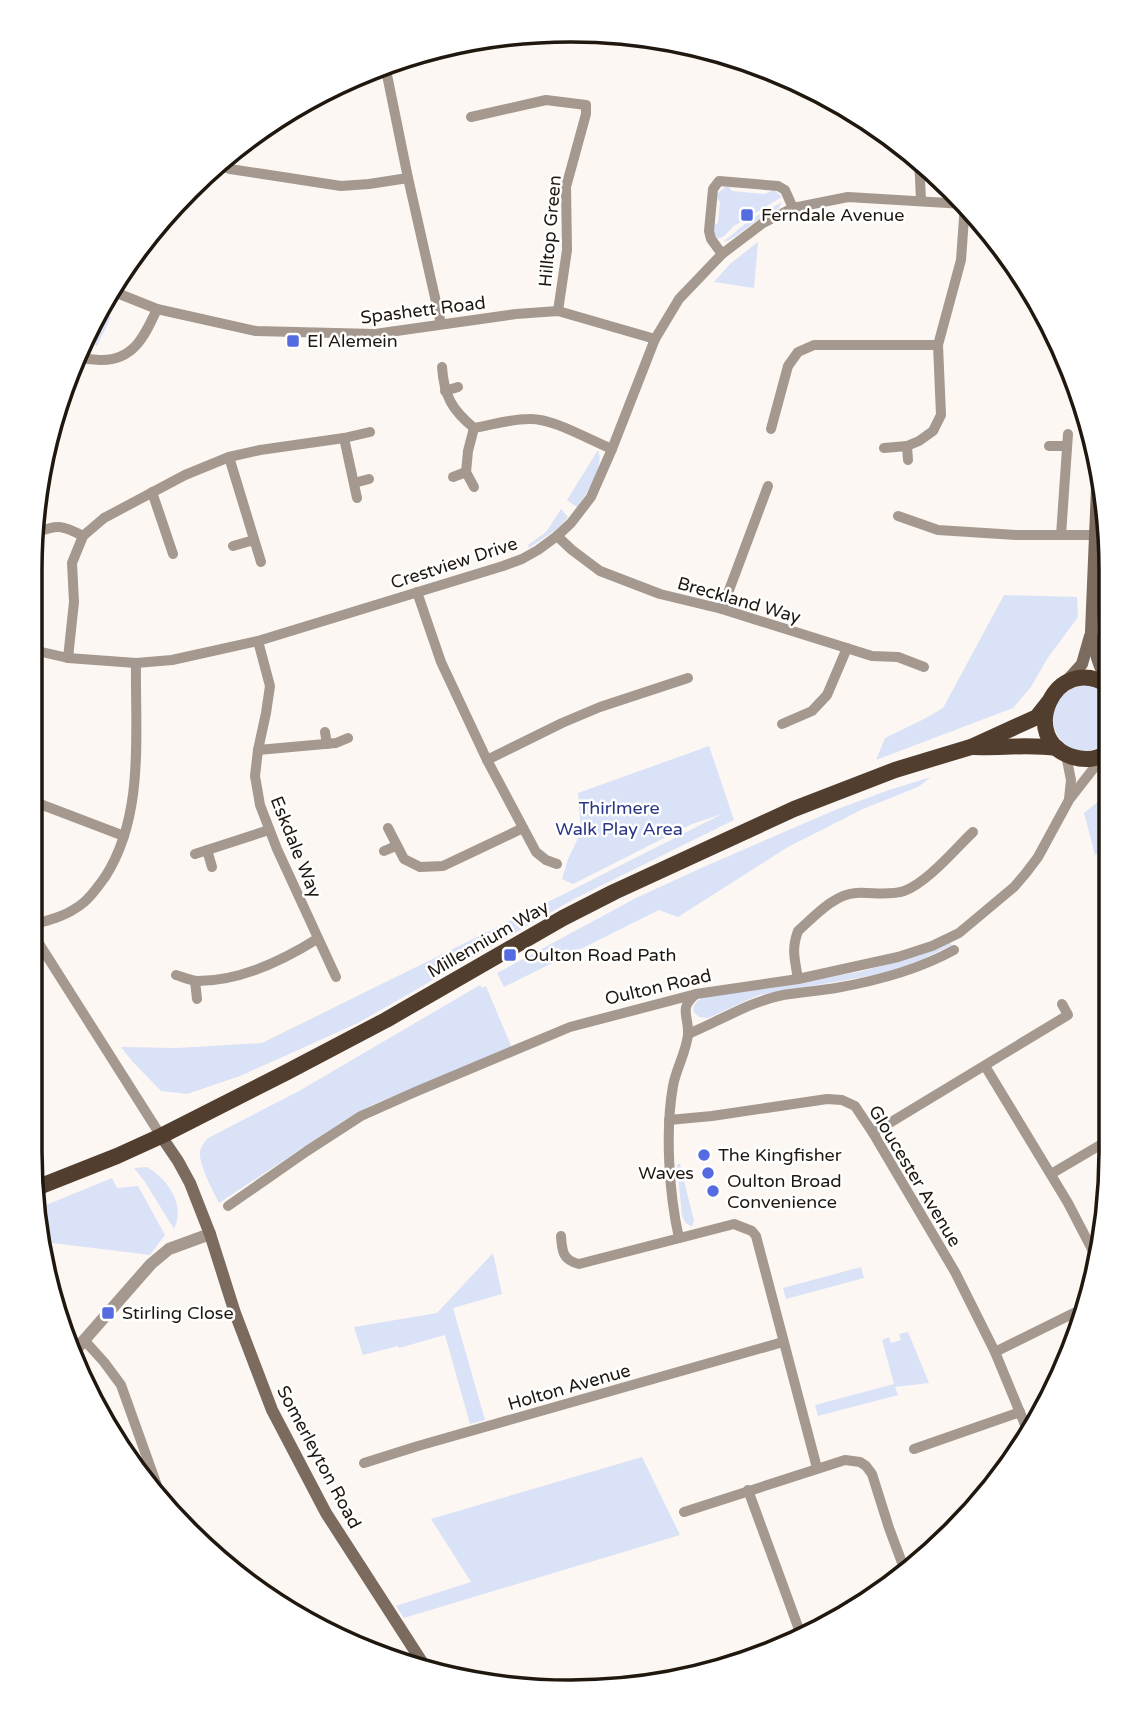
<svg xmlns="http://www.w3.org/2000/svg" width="1141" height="1722" viewBox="0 0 1141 1722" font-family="'Varela Round',sans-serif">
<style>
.green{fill:#dae2f8}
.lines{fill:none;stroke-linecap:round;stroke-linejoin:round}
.minor{stroke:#a4988f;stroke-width:10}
.tertiary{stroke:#a4988f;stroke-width:12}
.secondary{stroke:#7b6b5e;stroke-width:12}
.trunk{stroke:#523e2e;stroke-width:16}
.poi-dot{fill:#556be1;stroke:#fff;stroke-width:2.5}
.labels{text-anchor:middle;stroke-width:5;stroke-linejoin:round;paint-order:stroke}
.poi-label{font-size:18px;fill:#20170f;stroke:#fff;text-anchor:start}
.street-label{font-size:18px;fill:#20170f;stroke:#fff}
.park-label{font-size:18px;fill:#2a3684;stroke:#fff}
.rim{fill:none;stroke:#20170f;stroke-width:3.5}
</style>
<rect width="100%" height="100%" fill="#fcf7f2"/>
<!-- green -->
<g class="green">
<path d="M725,187H729L732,191L765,194L774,190L782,197L734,226L723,237L716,239L713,232L714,225L718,223L720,202L717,198L718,193Z"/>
<path d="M782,202L779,208L759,219L730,240L723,242L751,219Z"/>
<path d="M758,242L754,288L714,282L730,264Z"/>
<path d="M99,311L111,317L97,346L83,339L85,332Z"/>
<path d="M598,450C605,467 587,493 577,507L567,500Z"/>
<path d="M561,509L568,517L557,529L529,548L528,545L546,532Z"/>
<path d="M1004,595L1077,597L1078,617L1047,659L1031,687L1013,708L876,760L885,738L924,719L943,708Z"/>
<path d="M1085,685C1094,686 1102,688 1109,696V741C1060,779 1024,696 1085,685Z"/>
<path d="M709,746L734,820L574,899L358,1023L240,1076L187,1094L161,1091L132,1061L121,1047L177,1048L262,1043L560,896L722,814L692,824L573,884L562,879L568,859L581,832L578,793Z"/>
<path d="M931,777L918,787L863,809L788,847L678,917L659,910L504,987L497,973L636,898L708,865L835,810L889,790Z"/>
<path d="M1109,793L1108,850L1095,855L1084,813Z"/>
<path d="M950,942L952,945L915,963L881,974L759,995L708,1018L699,1017L693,1011C693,1004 697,1001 703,997L859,972L921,955Z"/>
<path d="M480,985L482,988L486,986L512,1048L374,1104L348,1118L219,1203C213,1191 199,1165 200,1153C200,1147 204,1143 208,1138L299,1091Z"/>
<path d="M678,1164H680L694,1221L692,1227L686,1223L682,1216L677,1165Z"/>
<path d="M147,1167C168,1179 186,1206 174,1229L145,1182L134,1168Z"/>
<path d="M112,1178L117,1188L138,1186L165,1235L150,1255L45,1242L39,1208Z"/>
<path d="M493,1253L502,1294L453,1308L485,1420L470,1424L445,1335L399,1348L398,1346L363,1355L354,1327L437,1313Z"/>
<path d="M861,1267L864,1278L786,1299L783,1288Z"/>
<path d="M908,1332L929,1383L895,1387L898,1395L818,1416L815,1405L894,1384L882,1340L889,1337L891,1343L901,1340L899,1334Z"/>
<path d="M642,1457L680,1535L404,1618L396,1606L471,1582L431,1519Z"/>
</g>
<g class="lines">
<!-- minor -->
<g class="minor">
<path d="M385,65L408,178L441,324"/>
<path d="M471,117L546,100L586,105V114L566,187L567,250L558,311"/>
<path d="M919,158L921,200"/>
<path d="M216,165L230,169L341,186L369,184L408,178"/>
<path d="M722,254L711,239L709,231L713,189L719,181L778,186L785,190L793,208"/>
<path d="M112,291L157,309L256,331L375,334L516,314L558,311L655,339"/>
<path d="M78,357C85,359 92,360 100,360C134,361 145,335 157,309"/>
<path d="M442,367C444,396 452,410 474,428L468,451L466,472L474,487"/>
<path d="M445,391L458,387"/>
<path d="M474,428C492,425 510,419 529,419C553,418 589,440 612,449"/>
<path d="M771,429L788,366L798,352L814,345H938"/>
<path d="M344,438L357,498"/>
<path d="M907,446L908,460"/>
<path d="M1049,446H1067"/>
<path d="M884,448L907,446L919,441L933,431L941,415L938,345L961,260L965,204"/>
<path d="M229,457L261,562"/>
<path d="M453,477L466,472"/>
<path d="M354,483L369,479"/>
<path d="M152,492L173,554"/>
<path d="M898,516L938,530L1016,535H1095"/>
<path d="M34,533C58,525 60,524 83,536"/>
<path d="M1061,535L1068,434"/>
<path d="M557,536L572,550L600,571L660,594L722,609L872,656L898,657L924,667"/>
<path d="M233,546L254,540"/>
<path d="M417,592L441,662L487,760L536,852L546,860L557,864"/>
<path d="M722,609L768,486"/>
<path d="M258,641L270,686L266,713L258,750L255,776L260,805L277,849L336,977"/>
<path d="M33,650L68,658L136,663L172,660L258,641L503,566L522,559L538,550L557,536L571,523L591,497L612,449L655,339L679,299L722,254L763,223L793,208L848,197L964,204"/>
<path d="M68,658L74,602L72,563L83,536L104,518L185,475L229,457L260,450L344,438L370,432"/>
<path d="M782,724L812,711L827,695L847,648"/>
<path d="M325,732L327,744"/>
<path d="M258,750L336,743L348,738"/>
<path d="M1066,755L1071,780L1069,799"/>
<path d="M487,760L562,723L600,707L688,678"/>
<path d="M40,804L124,836"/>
<path d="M388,828L404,859L420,867L443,866L523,828"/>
<path d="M207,850L212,867"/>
<path d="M384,851L396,846"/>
<path d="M195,854L269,830"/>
<path d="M31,925C46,921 63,917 76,908C88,901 97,888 105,877C145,815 135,734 136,663"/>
<path d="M31,931L161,1136"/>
<path d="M176,975C183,977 191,981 198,981C240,981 282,961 317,939"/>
<path d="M798,979C795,959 791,950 798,931C814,917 834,894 856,893C871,892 889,896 904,891C927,883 955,849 973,832"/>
<path d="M195,981L197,999"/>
<path d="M688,1034C720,1021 749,1002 783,995C800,992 818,991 836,988C876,981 918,970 954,950"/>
<path d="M985,1066L1068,1203L1096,1257"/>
<path d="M669,1120L712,1116L827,1099L842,1100L855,1106L873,1133L955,1272L995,1352L1028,1432"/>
<path d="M873,1133L1068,1015L1062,1004"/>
<path d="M1051,1174L1107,1141"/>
<path d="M228,1206L307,1151L361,1116L415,1092L570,1027L696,994L798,979L898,957L932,946L959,933L1014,887L1026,873L1038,857L1069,800L1104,755"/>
<path d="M561,1236C562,1252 563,1260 579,1264L734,1224L752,1231L756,1236L817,1468"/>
<path d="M679,1238C669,1194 665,1131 673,1086C676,1069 687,1050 688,1034C689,1015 678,1009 696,994"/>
<path d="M85,1341L104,1362L121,1385L160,1494"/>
<path d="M995,1352L1080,1310"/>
<path d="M914,1449L1020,1412"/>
<path d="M364,1463L418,1446L783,1342"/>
<path d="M748,1490L801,1635"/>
<path d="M684,1512L845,1460L860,1462L866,1466L872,1474L889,1528L904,1568"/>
<path d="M662,1683L682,1673"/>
</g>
<!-- tertiary -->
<path class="tertiary" d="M72,1354L151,1264L169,1249L210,1234"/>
<!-- secondary -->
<g class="secondary">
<path d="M1098,464L1091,632C1095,653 1098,666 1109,684"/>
<path d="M1065,683L1082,664L1090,636"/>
<path d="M161,1136L178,1161L190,1183L210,1234L235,1313L272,1410L326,1513L424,1665"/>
</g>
<!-- trunk -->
<g class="trunk">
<path d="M973,747C1001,748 1030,744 1057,748"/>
<path d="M1109,751C1099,759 1086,761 1073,757C1016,740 1055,650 1109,686"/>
<path d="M36,1188L117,1156L161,1136L287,1072L386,1020L563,918L614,892L794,809L895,770L971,747L1037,717L1048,703"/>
</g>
</g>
<!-- markers -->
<g class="poi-dot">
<rect x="740" y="208" width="14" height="14" rx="3.5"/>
<rect x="286" y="334" width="14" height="14" rx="3.5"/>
<rect x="503" y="948" width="14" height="14" rx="3.5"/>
<circle cx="704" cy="1155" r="7"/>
<circle cx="708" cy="1173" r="7"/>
<circle cx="713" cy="1191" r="7"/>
<rect x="101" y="1306" width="14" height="14" rx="3.5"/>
</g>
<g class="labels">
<!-- poi labels -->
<g class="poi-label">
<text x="761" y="221">Ferndale Avenue</text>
<text x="307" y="347">El Alemein</text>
<text x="524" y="961">Oulton Road Path</text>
<text x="718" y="1161">The Kingfisher</text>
<text x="694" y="1179" text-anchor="end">Waves</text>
<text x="727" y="1187">Oulton Broad<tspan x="727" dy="21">Convenience</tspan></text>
<text x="122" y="1319">Stirling Close</text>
</g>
<!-- street labels -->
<g class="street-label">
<text transform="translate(550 231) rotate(-85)" y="6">Hilltop Green</text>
<text transform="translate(423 310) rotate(-7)" y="6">Spashett Road</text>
<text transform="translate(454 563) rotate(-18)" y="6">Crestview Drive</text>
<text transform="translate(739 600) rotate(16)" y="6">Breckland Way</text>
<text transform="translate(296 847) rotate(68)" y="6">Eskdale Way</text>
<text transform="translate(488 939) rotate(-30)" y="6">Millennium Way</text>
<text transform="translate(658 987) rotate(-13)" y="6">Oulton Road</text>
<text transform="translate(915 1176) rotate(59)" y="6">Gloucester Avenue</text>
<text transform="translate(569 1387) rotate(-16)" y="6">Holton Avenue</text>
<text transform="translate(319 1457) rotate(62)" y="6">Somerleyton Road</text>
</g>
<!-- park labels -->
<g class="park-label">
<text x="619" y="814">Thirlmere<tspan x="619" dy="21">Walk Play Area</tspan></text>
</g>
</g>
<!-- crop -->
<path d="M0 0H1141V1722H0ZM570 42H571A528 528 0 0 1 1099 570V1152A528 528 0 0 1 571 1680H570A528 528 0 0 1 42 1152V570A528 528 0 0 1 570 42Z" fill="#fff" fill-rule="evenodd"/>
<path class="rim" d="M570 42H571A528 528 0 0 1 1099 570V1152A528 528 0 0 1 571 1680H570A528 528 0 0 1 42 1152V570A528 528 0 0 1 570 42Z"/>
</svg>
